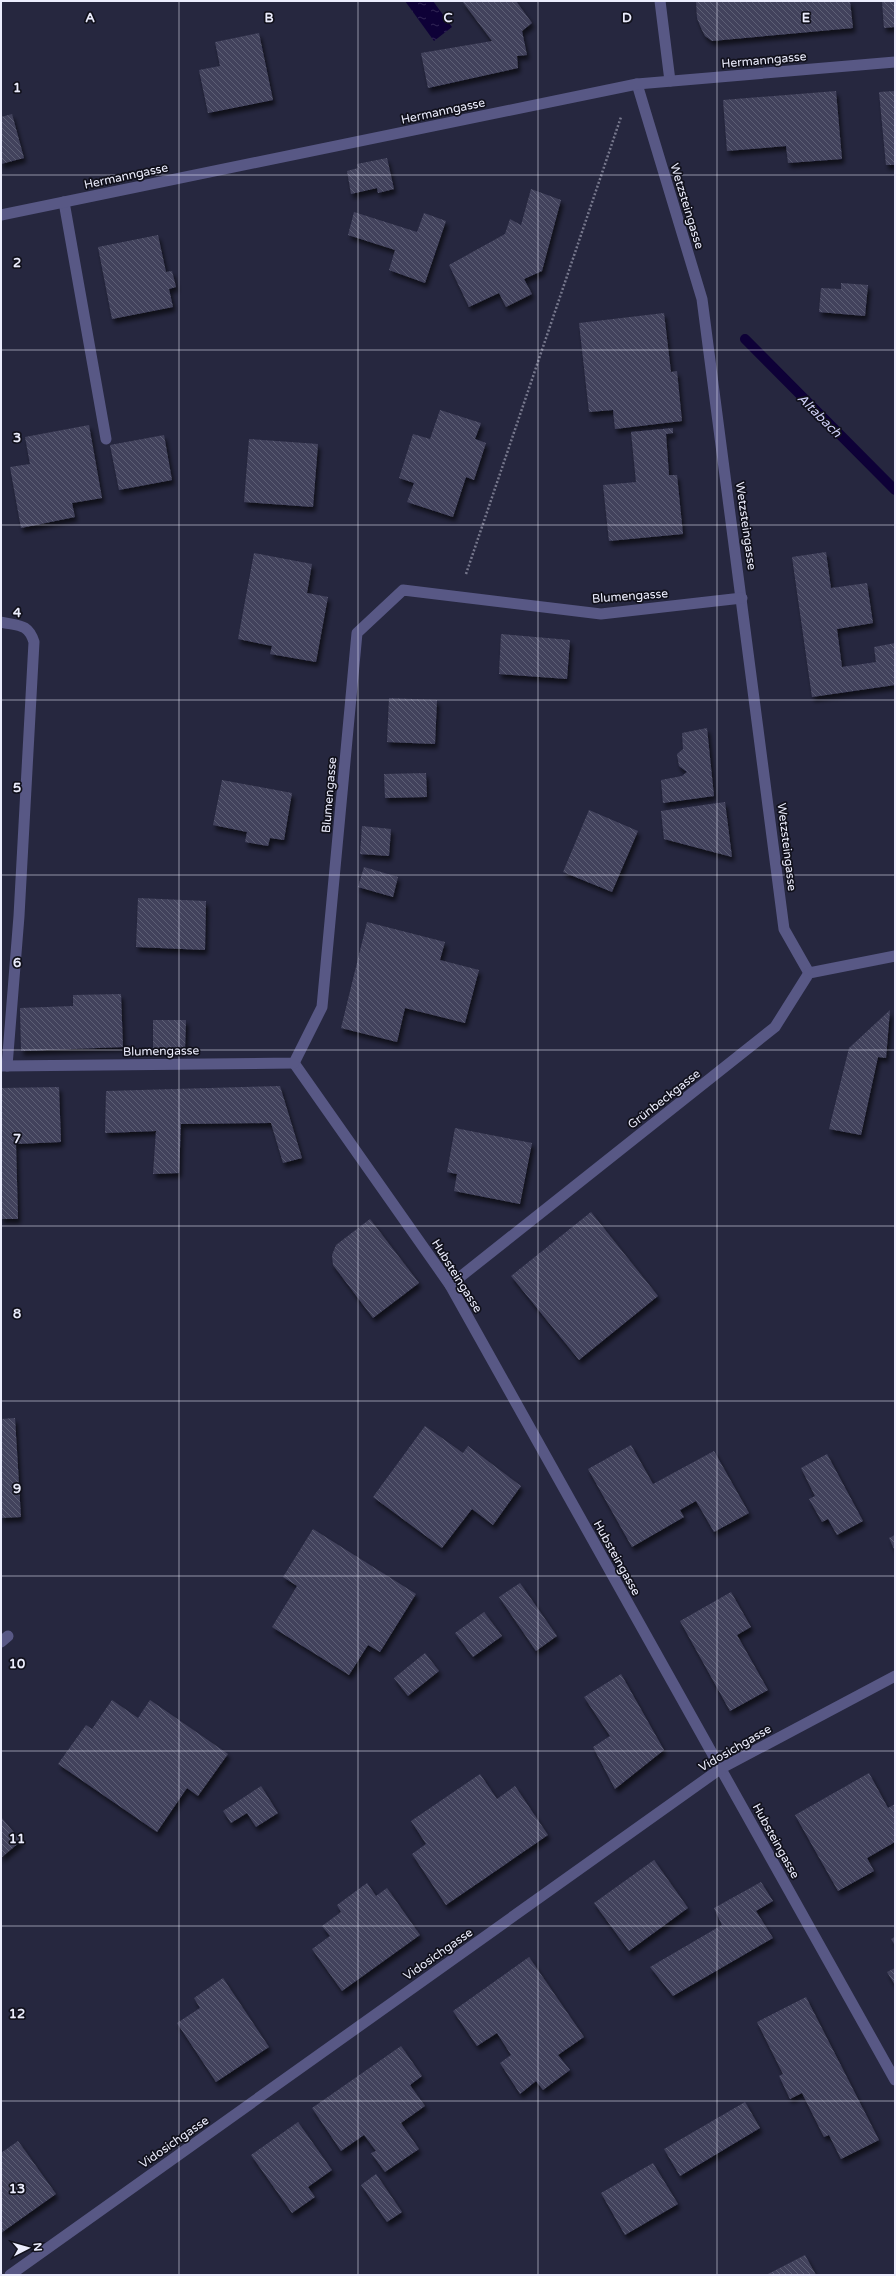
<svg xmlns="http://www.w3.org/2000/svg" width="896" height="2276" viewBox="0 0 896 2276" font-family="'Varela Round',sans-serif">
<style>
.water{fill:url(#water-ripples)}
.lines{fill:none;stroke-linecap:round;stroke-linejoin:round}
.stream{stroke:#0e0137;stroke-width:10}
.building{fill:url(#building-back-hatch);filter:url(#shadow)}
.path{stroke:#77788d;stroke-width:2.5;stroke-dasharray:2 2;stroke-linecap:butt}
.service{stroke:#585885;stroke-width:11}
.minor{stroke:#585885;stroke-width:11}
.grid{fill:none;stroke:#ecedfd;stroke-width:1;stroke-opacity:0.55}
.labels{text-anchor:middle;stroke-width:3.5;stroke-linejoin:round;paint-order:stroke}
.street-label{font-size:12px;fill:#ecedfd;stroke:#11111c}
.water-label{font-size:13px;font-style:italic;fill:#cfd0f6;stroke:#11111c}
.grid-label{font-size:13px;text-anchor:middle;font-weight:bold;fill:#ecedfd;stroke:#11111c;stroke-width:3.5;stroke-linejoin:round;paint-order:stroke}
</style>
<defs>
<pattern id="water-ripples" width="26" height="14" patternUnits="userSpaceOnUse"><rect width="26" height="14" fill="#0e0137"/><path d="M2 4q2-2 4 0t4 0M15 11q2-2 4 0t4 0" fill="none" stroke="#312655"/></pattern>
<pattern id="building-back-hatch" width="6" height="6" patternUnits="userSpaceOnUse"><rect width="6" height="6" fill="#42425c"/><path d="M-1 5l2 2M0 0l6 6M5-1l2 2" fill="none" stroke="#5d5e74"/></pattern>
<filter id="shadow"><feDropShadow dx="2.5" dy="4.5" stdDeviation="2" flood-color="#0009"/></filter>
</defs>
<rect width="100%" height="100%" fill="#26273f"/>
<!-- water -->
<path class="water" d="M405,1H433L452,27L434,41Z"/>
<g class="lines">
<!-- stream -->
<path class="stream" d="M745,339L895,490"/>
</g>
<!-- building -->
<g class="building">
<path d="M462,1H516L532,23L522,31L527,55L517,56L518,68L428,88L421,53L492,41Z"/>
<path d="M696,1H850L853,28L712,41L705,36L701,28L697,18Z"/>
<path d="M882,1H895V27L884,28Z"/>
<path d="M259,33L273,100L208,113L199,70L220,66L215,42Z"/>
<path d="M836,91L842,159L788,163L786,146L727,151L723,100Z"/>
<path d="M895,91V165H886L879,92Z"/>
<path d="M12,114L24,158L1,164V117Z"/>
<path d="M387,158L394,189L378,193L377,188L351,194L347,171L358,168L357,164Z"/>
<path d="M531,189L561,200L542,271L524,279L532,294L506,307L499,293L469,307L449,265L505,234L510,219L521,225Z"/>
<path d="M354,212L417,232L424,213L446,221L425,283L389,270L395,250L348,235Z"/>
<path d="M158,235L166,272L172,271L176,287L169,289L173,307L112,319L98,247Z"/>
<path d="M841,283L868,285L865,316L819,312L821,288L841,289Z"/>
<path d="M664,313L671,372L677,371L682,421L615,429L613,410L589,412L579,323Z"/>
<path d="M440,410L481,423L475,439L486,443L474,480L466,477L453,517L407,502L414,483L399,478L413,434L430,439Z"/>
<path d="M89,425L102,498L72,503L75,517L21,528L10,467L30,464L25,437Z"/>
<path d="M673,428V433L666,434L669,475H677L683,534L609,541L603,485L636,482L631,432Z"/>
<path d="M164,435L172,480L119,490L110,445Z"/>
<path d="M249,439L318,444L313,507L244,502Z"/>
<path d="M826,552L831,588L867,583L873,623L837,629L842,667L876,662L874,647L895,643V685L812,697L792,557Z"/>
<path d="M254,553L312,564L307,593L328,597L316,662L270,654L272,646L238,639Z"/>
<path d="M501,634L570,640L567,679L499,674Z"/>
<path d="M389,698L437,700L435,744L387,742Z"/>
<path d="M707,728L714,796L663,803L661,780L682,776L687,772L679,766L677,754L683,749L682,733Z"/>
<path d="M426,773L427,797L385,798L384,774Z"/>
<path d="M222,780L292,793L284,840L270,838L268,846L245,842L247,832L213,825Z"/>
<path d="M725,802L732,857L664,839L661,811Z"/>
<path d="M589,810L638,831L612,892L563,872Z"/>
<path d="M362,826L391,829L389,856L360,854Z"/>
<path d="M364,867L398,877L393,897L358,887Z"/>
<path d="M138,898L206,901L205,950L136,947Z"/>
<path d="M367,922L445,942L440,960L479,970L465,1023L405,1008L397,1042L341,1028Z"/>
<path d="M121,994L123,1047L21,1051L20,1008L73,1006V995Z"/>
<path d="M890,1010L886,1058L878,1057L861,1135L829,1129L849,1048Z"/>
<path d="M153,1020H186L185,1050H153Z"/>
<path d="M280,1086L302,1158L283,1163L271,1123L181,1124L179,1173L153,1174L156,1131L105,1133L106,1091Z"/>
<path d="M59,1087L61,1142L16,1144L18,1219H1V1088Z"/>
<path d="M455,1128L532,1143L520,1204L454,1191L457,1174L447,1172Z"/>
<path d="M591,1212L658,1296L579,1360L511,1276Z"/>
<path d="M370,1219L419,1283L373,1318L333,1265L332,1255L336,1245Z"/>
<path d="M15,1418L21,1517L1,1518V1419Z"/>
<path d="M425,1426L463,1453L468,1446L521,1486L493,1525L472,1509L442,1548L373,1497Z"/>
<path d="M631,1445L653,1484L714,1451L749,1513L714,1532L696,1501L680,1510L684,1517L632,1547L588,1469Z"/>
<path d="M827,1454L863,1521L837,1535L828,1519L822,1522L809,1499L815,1496L801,1468Z"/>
<path d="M313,1529L416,1594L380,1652L368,1645L349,1675L272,1627L297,1586L283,1577Z"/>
<path d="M895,1535V1551L889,1538Z"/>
<path d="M520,1583L557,1636L536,1651L499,1597Z"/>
<path d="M731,1592L751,1627L737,1635L768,1690L730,1711L680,1621Z"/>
<path d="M484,1612L502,1636L473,1657L455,1633Z"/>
<path d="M425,1653L439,1671L408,1696L394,1678Z"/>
<path d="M621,1674L664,1750L615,1789L593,1747L610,1736L584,1697Z"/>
<path d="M112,1700L138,1718L150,1700L228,1754L198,1796L187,1788L157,1832L58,1764L86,1725L92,1729Z"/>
<path d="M869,1773L888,1808L895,1804V1842L867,1858L874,1871L838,1891L795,1815Z"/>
<path d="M480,1774L497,1799L515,1786L548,1835L446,1905L412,1854L426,1844L411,1821Z"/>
<path d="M261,1786L278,1813L256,1827L247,1813L231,1823L223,1811Z"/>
<path d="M1,1817L21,1841L1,1858Z"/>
<path d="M654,1860L688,1908L629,1951L594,1903Z"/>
<path d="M761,1882L773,1901L756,1911L773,1938L673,1996L650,1967L722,1925L714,1908Z"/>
<path d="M367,1883L376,1896L387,1888L420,1935L342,1991L312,1949L330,1936L322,1926L341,1912L337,1905Z"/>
<path d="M895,1937V1945L891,1939Z"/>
<path d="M529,1957L584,2037L558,2055L570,2070L543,2090L536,2081L520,2094L500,2063L511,2055L497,2033L477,2046L453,2011Z"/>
<path d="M895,1968V1985L887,1972Z"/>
<path d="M223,1978L269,2047L216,2082L177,2023L200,2008L194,1998Z"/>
<path d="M806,1997L879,2140L841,2159L829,2135L824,2137L802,2093L790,2099L779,2076L783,2074L757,2022Z"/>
<path d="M401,2046L422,2076L410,2085L425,2106L401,2123L419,2149L385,2172L371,2153L376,2151L364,2135L341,2151L312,2108Z"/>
<path d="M745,2102L760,2128L680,2176L664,2149Z"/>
<path d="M298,2122L332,2170L308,2187L315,2197L292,2213L251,2155Z"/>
<path d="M18,2141L56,2194L1,2233V2153Z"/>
<path d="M653,2163L678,2204L625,2235L601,2193Z"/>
<path d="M376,2174L402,2212L387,2222L361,2185Z"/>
<path d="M805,2255L816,2275H766Z"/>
</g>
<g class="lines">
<!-- path -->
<path class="path" d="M466,574L621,117"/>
<!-- service -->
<g class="service">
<path d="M64,202L106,439"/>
<path d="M1,622C18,626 28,623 34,642L19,916L7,1066"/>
</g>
<!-- minor -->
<g class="minor">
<path d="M660,1L670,81"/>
<path d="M637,84L702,299L784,929L809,973"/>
<path d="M1,215L637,84L895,62"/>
<path d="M294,1063L450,1285L895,2080"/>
<path d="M1,1066L294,1063L322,1007L357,633L403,590L601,614L742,598"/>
<path d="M450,1285L775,1027L809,973L895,956"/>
<path d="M1,1642L8,1636"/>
<path d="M10,2275L720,1769L895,1676"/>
</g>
</g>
<!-- grid -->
<path class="grid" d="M179,1V2275M358,1V2275M538,1V2275M717,1V2275M1,175H895M1,350H895M1,525H895M1,700H895M1,875H895M1,1050H895M1,1226H895M1,1401H895M1,1576H895M1,1751H895M1,1926H895M1,2101H895"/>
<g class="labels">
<!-- street labels -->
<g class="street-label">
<text transform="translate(764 60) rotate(-5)" y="4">Hermanngasse</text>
<text transform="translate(443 111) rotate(-12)" y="4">Hermanngasse</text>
<text transform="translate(126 176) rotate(-12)" y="4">Hermanngasse</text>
<text transform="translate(687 206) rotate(73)" y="4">Wetzsteingasse</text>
<text transform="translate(746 526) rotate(82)" y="4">Wetzsteingasse</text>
<text transform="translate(630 596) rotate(-4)" y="4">Blumengasse</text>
<text transform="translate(329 795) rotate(-85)" y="4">Blumengasse</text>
<text transform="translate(787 847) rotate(83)" y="4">Wetzsteingasse</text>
<text transform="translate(161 1051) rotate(-1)" y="4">Blumengasse</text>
<text transform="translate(664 1099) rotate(-38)" y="4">Grünbeckgasse</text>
<text transform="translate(457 1276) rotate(58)" y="4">Hubsteingasse</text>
<text transform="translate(617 1558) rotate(61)" y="4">Hubsteingasse</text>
<text transform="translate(735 1748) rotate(-30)" y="4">Vidosichgasse</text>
<text transform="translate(776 1841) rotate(61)" y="4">Hubsteingasse</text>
<text transform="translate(438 1954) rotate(-35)" y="4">Vidosichgasse</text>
<text transform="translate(174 2142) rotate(-35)" y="4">Vidosichgasse</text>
</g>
<!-- water labels -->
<g class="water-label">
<text transform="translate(820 415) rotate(45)" y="5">Altabach</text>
</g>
</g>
<g class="grid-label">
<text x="90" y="22">A</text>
<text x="269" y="22">B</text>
<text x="448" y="22">C</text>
<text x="627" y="22">D</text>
<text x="806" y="22">E</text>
<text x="17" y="92">1</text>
<text x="17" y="267">2</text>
<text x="17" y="442">3</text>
<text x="17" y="617">4</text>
<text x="17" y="792">5</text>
<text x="17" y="967">6</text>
<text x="17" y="1143">7</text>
<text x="17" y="1318">8</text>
<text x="17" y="1493">9</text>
<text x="17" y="1668">10</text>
<text x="17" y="1843">11</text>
<text x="17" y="2018">12</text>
<text x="17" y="2193">13</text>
</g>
<!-- border -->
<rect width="896" height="2276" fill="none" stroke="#ecedfd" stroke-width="4"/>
<!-- north arrow -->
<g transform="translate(28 2248) rotate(84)" stroke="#11111c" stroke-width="3" paint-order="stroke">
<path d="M0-3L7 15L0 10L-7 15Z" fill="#ecedfd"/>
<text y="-6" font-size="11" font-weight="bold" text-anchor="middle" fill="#ecedfd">N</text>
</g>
</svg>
